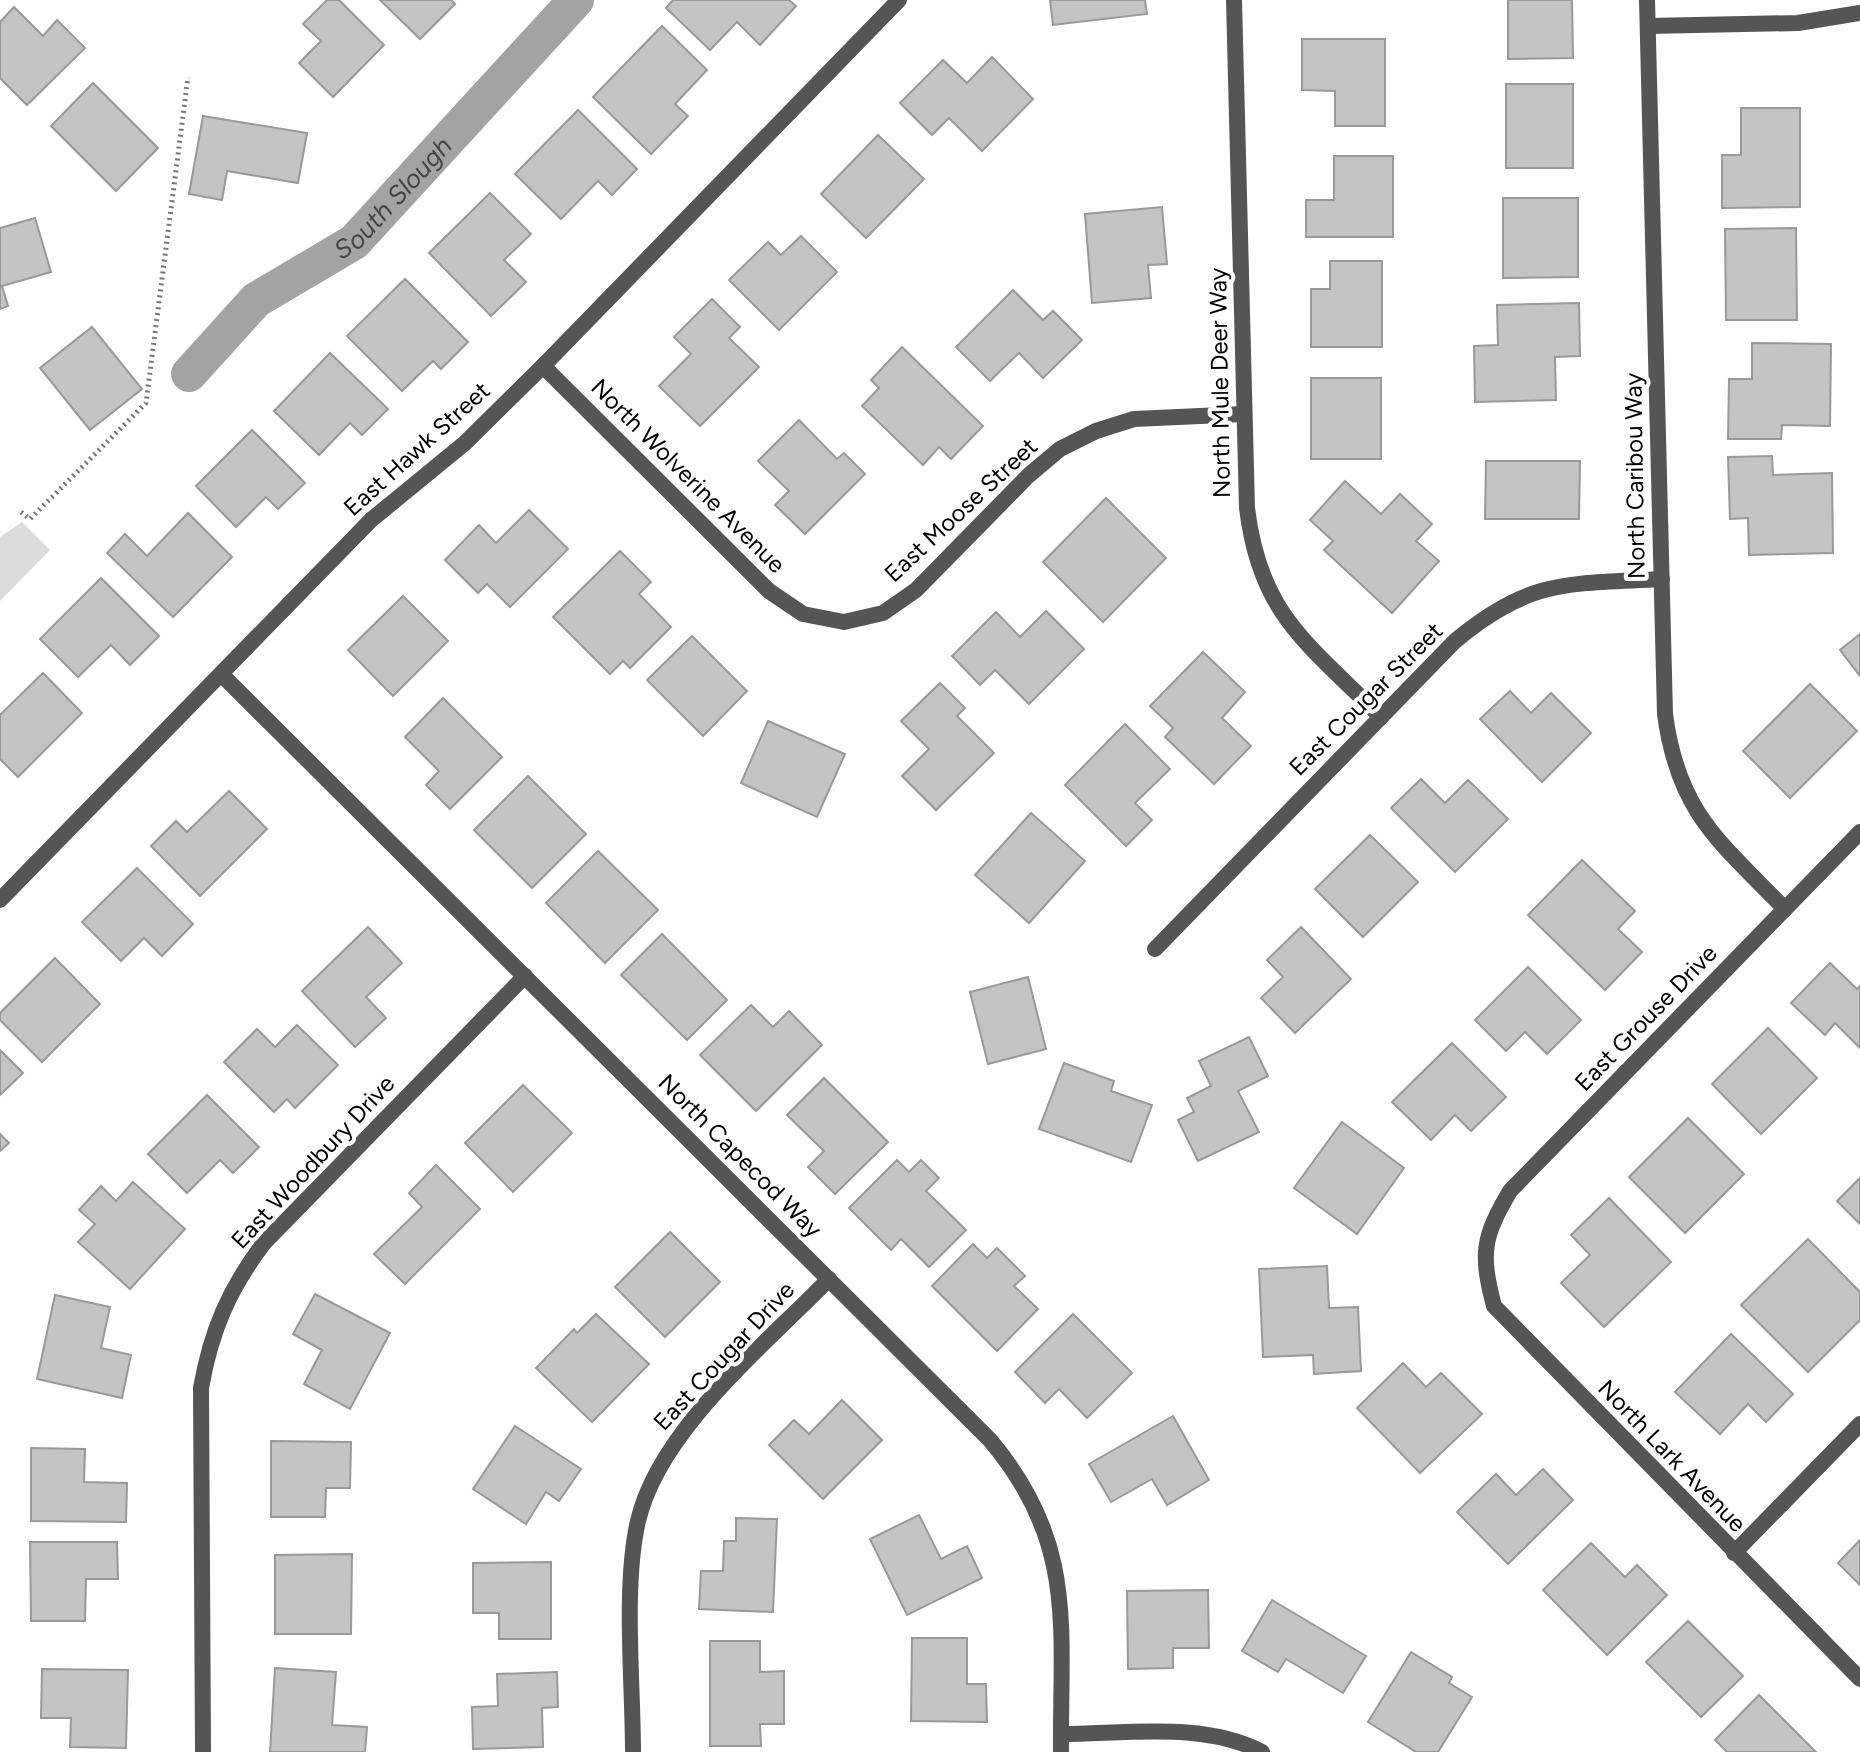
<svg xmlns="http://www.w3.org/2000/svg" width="1860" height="1752" viewBox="0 0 1860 1752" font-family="Figtree,sans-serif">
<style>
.green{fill:#dcdcdc}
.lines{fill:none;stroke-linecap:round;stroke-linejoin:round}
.canal{stroke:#a3a3a3;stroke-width:36}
.building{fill:#c4c4c4;stroke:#999;stroke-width:2}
.path{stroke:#777;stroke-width:5;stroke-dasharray:2 4;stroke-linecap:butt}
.street{stroke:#555;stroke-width:16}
.labels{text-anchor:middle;stroke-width:8;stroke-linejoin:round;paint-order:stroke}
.street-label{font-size:24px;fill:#000;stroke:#fff}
.water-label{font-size:26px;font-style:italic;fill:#444;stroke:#fff}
</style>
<rect width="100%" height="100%" fill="#fff"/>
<!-- green -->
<path class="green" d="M22,522L50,550L0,601V537Z"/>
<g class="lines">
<!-- canal -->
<path class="canal" id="s1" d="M189,374L256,300L354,242L576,0"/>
</g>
<!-- building -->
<g class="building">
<path d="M327,0H339L384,45L333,97L299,63L321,41L303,24Z"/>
<path d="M380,0H451L455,4L420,39Z"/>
<path d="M673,0H789L796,6L760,45L737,22L710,50L666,8Z"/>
<path d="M1050,0H1145L1147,14L1053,25Z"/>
<path d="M1508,0H1572L1573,58L1508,59Z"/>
<path d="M14,7L43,36L57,20L85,48L27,105L0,78V22Z"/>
<path d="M662,26L707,70L675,104L688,116L651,154L593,97Z"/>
<path d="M1302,39H1385V126H1335V91L1302,90Z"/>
<path d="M992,57L1033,99L982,151L949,118L932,135L900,103L943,60L967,83Z"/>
<path d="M93,83L158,148L116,191L51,126Z"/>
<rect x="1506" y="84" width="67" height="84"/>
<path d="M1741,108H1800V207L1722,208V155H1741Z"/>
<path d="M578,110L637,169L612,195L598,181L561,219L515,174Z"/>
<path d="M203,116L307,133L298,183L227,171L222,200L189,194Z"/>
<path d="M878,135L924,179L866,238L821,194Z"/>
<path d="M1334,156H1393V237H1306V200H1334Z"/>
<path d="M490,193L531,234L504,260L526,282L491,316L429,253Z"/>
<path d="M1503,198H1578V277L1503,278Z"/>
<path d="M1162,207L1167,264L1148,265L1151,298L1092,303L1085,214Z"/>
<path d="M35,218L51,272L2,286L8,306L0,309V228Z"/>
<path d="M1796,228L1797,320H1726L1725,229Z"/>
<path d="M801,236L837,272L779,330L729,280L768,242L781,255Z"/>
<path d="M1330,261H1382V347H1311V289H1330Z"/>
<path d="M405,279L468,342L441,369L433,361L402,391L347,336Z"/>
<path d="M1013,290L1043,320L1053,311L1082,340L1043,378L1019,353L990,381L956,347Z"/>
<path d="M712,299L740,327L729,338L759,367L700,426L659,386L691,354L674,337Z"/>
<path d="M1579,303L1580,356L1555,357L1556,400L1475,402L1474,346L1498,345L1497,305Z"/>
<path d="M92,327L142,389L90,430L40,368Z"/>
<path d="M1752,343L1831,344L1830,426L1782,425L1781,439H1728L1729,379H1752Z"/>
<path d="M902,347L983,426L951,459L939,447L923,465L862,406L879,388L871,380Z"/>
<path d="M330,353L388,409L362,435L350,423L319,455L274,411Z"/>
<rect x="1311" y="378" width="70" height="81"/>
<path d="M799,420L837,459L844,453L865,474L805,534L775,505L789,491L758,461Z"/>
<path d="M252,430L305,483L278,509L266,497L236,527L196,486Z"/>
<path d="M1772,456L1773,475L1832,473L1833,553L1749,555L1748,518L1730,519L1728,457Z"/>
<path d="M1486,461H1580L1579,519H1485Z"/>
<path d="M1345,481L1381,514L1400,494L1432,524L1416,541L1439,561L1392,613L1324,550L1333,541L1310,520Z"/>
<path d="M1106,498L1166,558L1103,622L1043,562Z"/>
<path d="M529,510L568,549L510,607L487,584L478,593L445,560L479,525L496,543Z"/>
<path d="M188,513L232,557L173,617L107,553L125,534L147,556Z"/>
<path d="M620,551L651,582L639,594L671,627L630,668L623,661L610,674L553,617Z"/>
<path d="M101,578L159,636L130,665L111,645L78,677L40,639Z"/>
<path d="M403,596L448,641L393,696L348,650Z"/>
<path d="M1046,611L1084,649L1029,704L995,670L980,685L952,656L996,612L1020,637Z"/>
<path d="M1860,634V676L1840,650Z"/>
<path d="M692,636L747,691L703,736L647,680Z"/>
<path d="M1203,652L1245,692L1222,718L1251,746L1214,784L1165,737L1173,728L1150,706Z"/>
<path d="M43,673L82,713L18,777L0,759V715Z"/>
<path d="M940,683L965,708L957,716L994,753L936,810L902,776L929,749L901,721Z"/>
<path d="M1810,684L1857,731L1790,798L1743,751Z"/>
<path d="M1510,691L1531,713L1551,693L1591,733L1542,782L1480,719Z"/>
<path d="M443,698L502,757L450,809L426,785L439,771L405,737Z"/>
<path d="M768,721L845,754L817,817L741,783Z"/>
<path d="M1125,724L1170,769L1135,803L1152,820L1126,846L1065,785Z"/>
<path d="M528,776L586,834L532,888L474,830Z"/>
<path d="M1421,779L1445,803L1468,780L1508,819L1455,872L1391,808Z"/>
<path d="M229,791L267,829L200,896L151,846L176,821L187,832Z"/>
<path d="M1031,813L1085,861L1029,923L975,875Z"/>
<path d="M1370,835L1418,882L1363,937L1315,889Z"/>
<path d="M598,851L658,910L605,963L546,903Z"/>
<path d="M1582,860L1635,911L1618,929L1642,952L1605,990L1528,915Z"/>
<path d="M137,868L193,924L162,956L144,938L121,961L82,922Z"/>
<path d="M368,927L402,963L366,997L386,1018L355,1047L302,991Z"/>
<path d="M1301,927L1351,979L1295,1033L1261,998L1283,977L1267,960Z"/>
<path d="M662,934L727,1000L687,1040L621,975Z"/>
<path d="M55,958L100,1004L42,1062L0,1020V1013Z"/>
<path d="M1830,963L1857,989L1860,986V1048L1835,1023L1825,1035L1791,1003Z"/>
<path d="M1528,967L1581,1020L1547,1054L1525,1032L1506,1051L1475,1020Z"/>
<path d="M1028,977L1046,1049L988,1064L970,992Z"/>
<path d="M751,1005L773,1027L789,1011L822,1045L756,1111L700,1055Z"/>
<path d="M297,1025L338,1065L295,1108L287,1099L274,1112L224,1062L257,1029L275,1047Z"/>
<path d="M1768,1028L1817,1078L1761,1134L1712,1084Z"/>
<path d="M1249,1037L1268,1076L1238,1091L1259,1132L1198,1161L1178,1120L1194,1112L1187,1098L1211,1086L1199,1061Z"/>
<path d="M1452,1043L1506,1097L1471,1131L1455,1115L1431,1140L1392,1102Z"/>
<path d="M0,1050L23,1073L0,1095Z"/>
<path d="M1064,1063L1114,1081L1111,1091L1152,1105L1131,1162L1039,1129Z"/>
<path d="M824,1078L888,1142L835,1194L808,1167L824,1151L787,1115Z"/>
<path d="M523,1085L572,1133L513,1192L465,1143Z"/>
<path d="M207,1095L259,1147L233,1173L220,1160L187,1193L148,1154Z"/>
<path d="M1688,1118L1744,1174L1685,1233L1629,1177Z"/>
<path d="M1342,1122L1404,1168L1357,1234L1294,1188Z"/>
<path d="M0,1134L9,1143L0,1151Z"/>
<path d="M897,1160L909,1172L921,1160L939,1178L926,1191L966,1230L929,1267L901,1239L891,1250L849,1208Z"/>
<path d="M436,1165L480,1209L405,1284L374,1254L422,1207L409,1193Z"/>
<path d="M1860,1178V1224L1837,1201Z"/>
<path d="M133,1182L185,1229L130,1289L78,1242L95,1224L79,1210L101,1186L116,1201Z"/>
<path d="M1609,1198L1671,1262L1604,1327L1561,1283L1590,1255L1571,1235Z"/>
<path d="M670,1232L720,1282L665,1337L615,1287Z"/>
<path d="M1808,1239L1860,1292V1320L1808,1372L1741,1305Z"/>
<path d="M973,1244L987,1258L997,1248L1025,1276L1014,1286L1038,1309L997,1351L932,1286Z"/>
<path d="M1327,1266L1329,1308L1358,1307L1361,1371L1314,1374L1313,1355L1263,1357L1259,1269Z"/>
<path d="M315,1294L390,1333L350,1409L304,1384L322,1350L293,1334Z"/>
<path d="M55,1295L110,1307L101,1348L131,1355L122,1398L37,1379Z"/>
<path d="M596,1314L649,1364L592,1422L536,1368L574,1329L577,1333Z"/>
<path d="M1073,1314L1132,1373L1087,1418L1059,1389L1045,1403L1015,1372Z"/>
<path d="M1731,1334L1793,1394L1766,1422L1748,1404L1720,1434L1675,1392Z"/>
<path d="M1403,1363L1426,1387L1441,1373L1482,1414L1420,1473L1357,1408Z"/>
<path d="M842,1400L882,1440L823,1499L769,1445L794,1420L809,1434Z"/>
<path d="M1173,1416L1209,1480L1167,1505L1152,1479L1111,1502L1089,1464Z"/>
<path d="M515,1426L581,1469L559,1501L546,1492L526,1524L473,1489Z"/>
<path d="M271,1441L351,1442L350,1488H326L325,1517H271Z"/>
<path d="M31,1448L85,1449L84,1482L127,1483L126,1522L31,1521Z"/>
<path d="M1543,1469L1573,1500L1508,1564L1457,1512L1496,1474L1516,1495Z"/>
<path d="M919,1515L941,1559L967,1546L982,1578L907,1615L870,1539Z"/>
<path d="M736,1518L777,1519L773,1612L699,1609L701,1571H723L724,1541H736Z"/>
<path d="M1860,1540V1585L1838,1563Z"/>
<path d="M30,1542H117L118,1579H86L85,1621H31Z"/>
<path d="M1591,1543L1625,1577L1637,1565L1667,1595L1607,1655L1543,1590Z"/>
<path d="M352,1554L351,1634H275V1555Z"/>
<path d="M551,1562V1639H499V1613H473V1563Z"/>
<path d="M1208,1590L1209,1648H1173V1668L1128,1669L1127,1591Z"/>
<path d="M1272,1600L1366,1656L1343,1693L1286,1659L1278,1672L1242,1651Z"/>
<path d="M1688,1621L1743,1676L1701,1717L1646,1662Z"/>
<path d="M912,1638H967V1684H986L987,1722L911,1721Z"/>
<path d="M710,1641H760V1672L784,1671V1724H760L761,1746H710Z"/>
<path d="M1411,1652L1452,1677L1449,1683L1472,1697L1438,1752H1416L1368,1722Z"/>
<path d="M275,1668L336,1672L332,1725L367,1727L365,1752H270Z"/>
<path d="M42,1669L128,1670L126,1748L70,1747L71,1718H41Z"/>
<path d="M557,1672L558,1707L542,1708L543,1747L473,1749L472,1707L498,1706L497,1674Z"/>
<path d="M1759,1695L1816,1752H1727L1715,1740Z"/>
</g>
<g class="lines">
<!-- path -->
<path class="path" d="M21,512L30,519L146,403L188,77"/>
<!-- street -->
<g class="street">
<path d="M1234,0L1247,508C1260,616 1309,644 1381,717"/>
<path d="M1647,0L1665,714C1678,813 1720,842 1785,909"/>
<path d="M1648,26L1798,23L1860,13"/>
<path d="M543,366L769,591L803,614L844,622L883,613L916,590L1029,475L1060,449L1096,431L1134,419L1244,414"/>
<path d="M221,674L990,1440C1077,1543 1060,1627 1061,1752"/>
<path d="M1860,832L1510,1191C1483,1237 1480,1253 1494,1306L1860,1679"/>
<path d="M0,900L371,520L465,443L543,366L899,0"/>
<path d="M1155,949L1455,641C1530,578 1569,584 1662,579"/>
<path d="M1734,1553L1860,1424"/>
<path d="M1061,1734C1124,1734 1204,1721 1262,1752"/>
<path d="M203,1752L201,1388C211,1331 229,1289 264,1243L525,976"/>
<path d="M633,1752C633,1683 623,1586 638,1521C659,1430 765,1345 829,1279"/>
</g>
</g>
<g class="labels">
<!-- street labels -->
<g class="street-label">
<text transform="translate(1220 383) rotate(-91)" y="8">North Mule Deer Way</text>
<text transform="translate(417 449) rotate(-42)" y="8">East Hawk Street</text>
<text transform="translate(688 476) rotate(45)" y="8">North Wolverine Avenue</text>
<text transform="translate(1635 476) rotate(-91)" y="8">North Caribou Way</text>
<text transform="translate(961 510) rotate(-43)" y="8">East Moose Street</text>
<text transform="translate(1366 699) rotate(-45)" y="8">East Cougar Street</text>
<text transform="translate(1646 1018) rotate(-46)" y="8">East Grouse Drive</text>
<text transform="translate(740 1156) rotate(45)" y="8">North Capecod Way</text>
<text transform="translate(313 1162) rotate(-47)" y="8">East Woodbury Drive</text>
<text transform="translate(724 1356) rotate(-47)" y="8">East Cougar Drive</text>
<text transform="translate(1672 1456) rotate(46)" y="8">North Lark Avenue</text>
</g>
<!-- water labels -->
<g class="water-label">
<text dy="9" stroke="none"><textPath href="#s1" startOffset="272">South Slough</textPath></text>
</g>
</g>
</svg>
